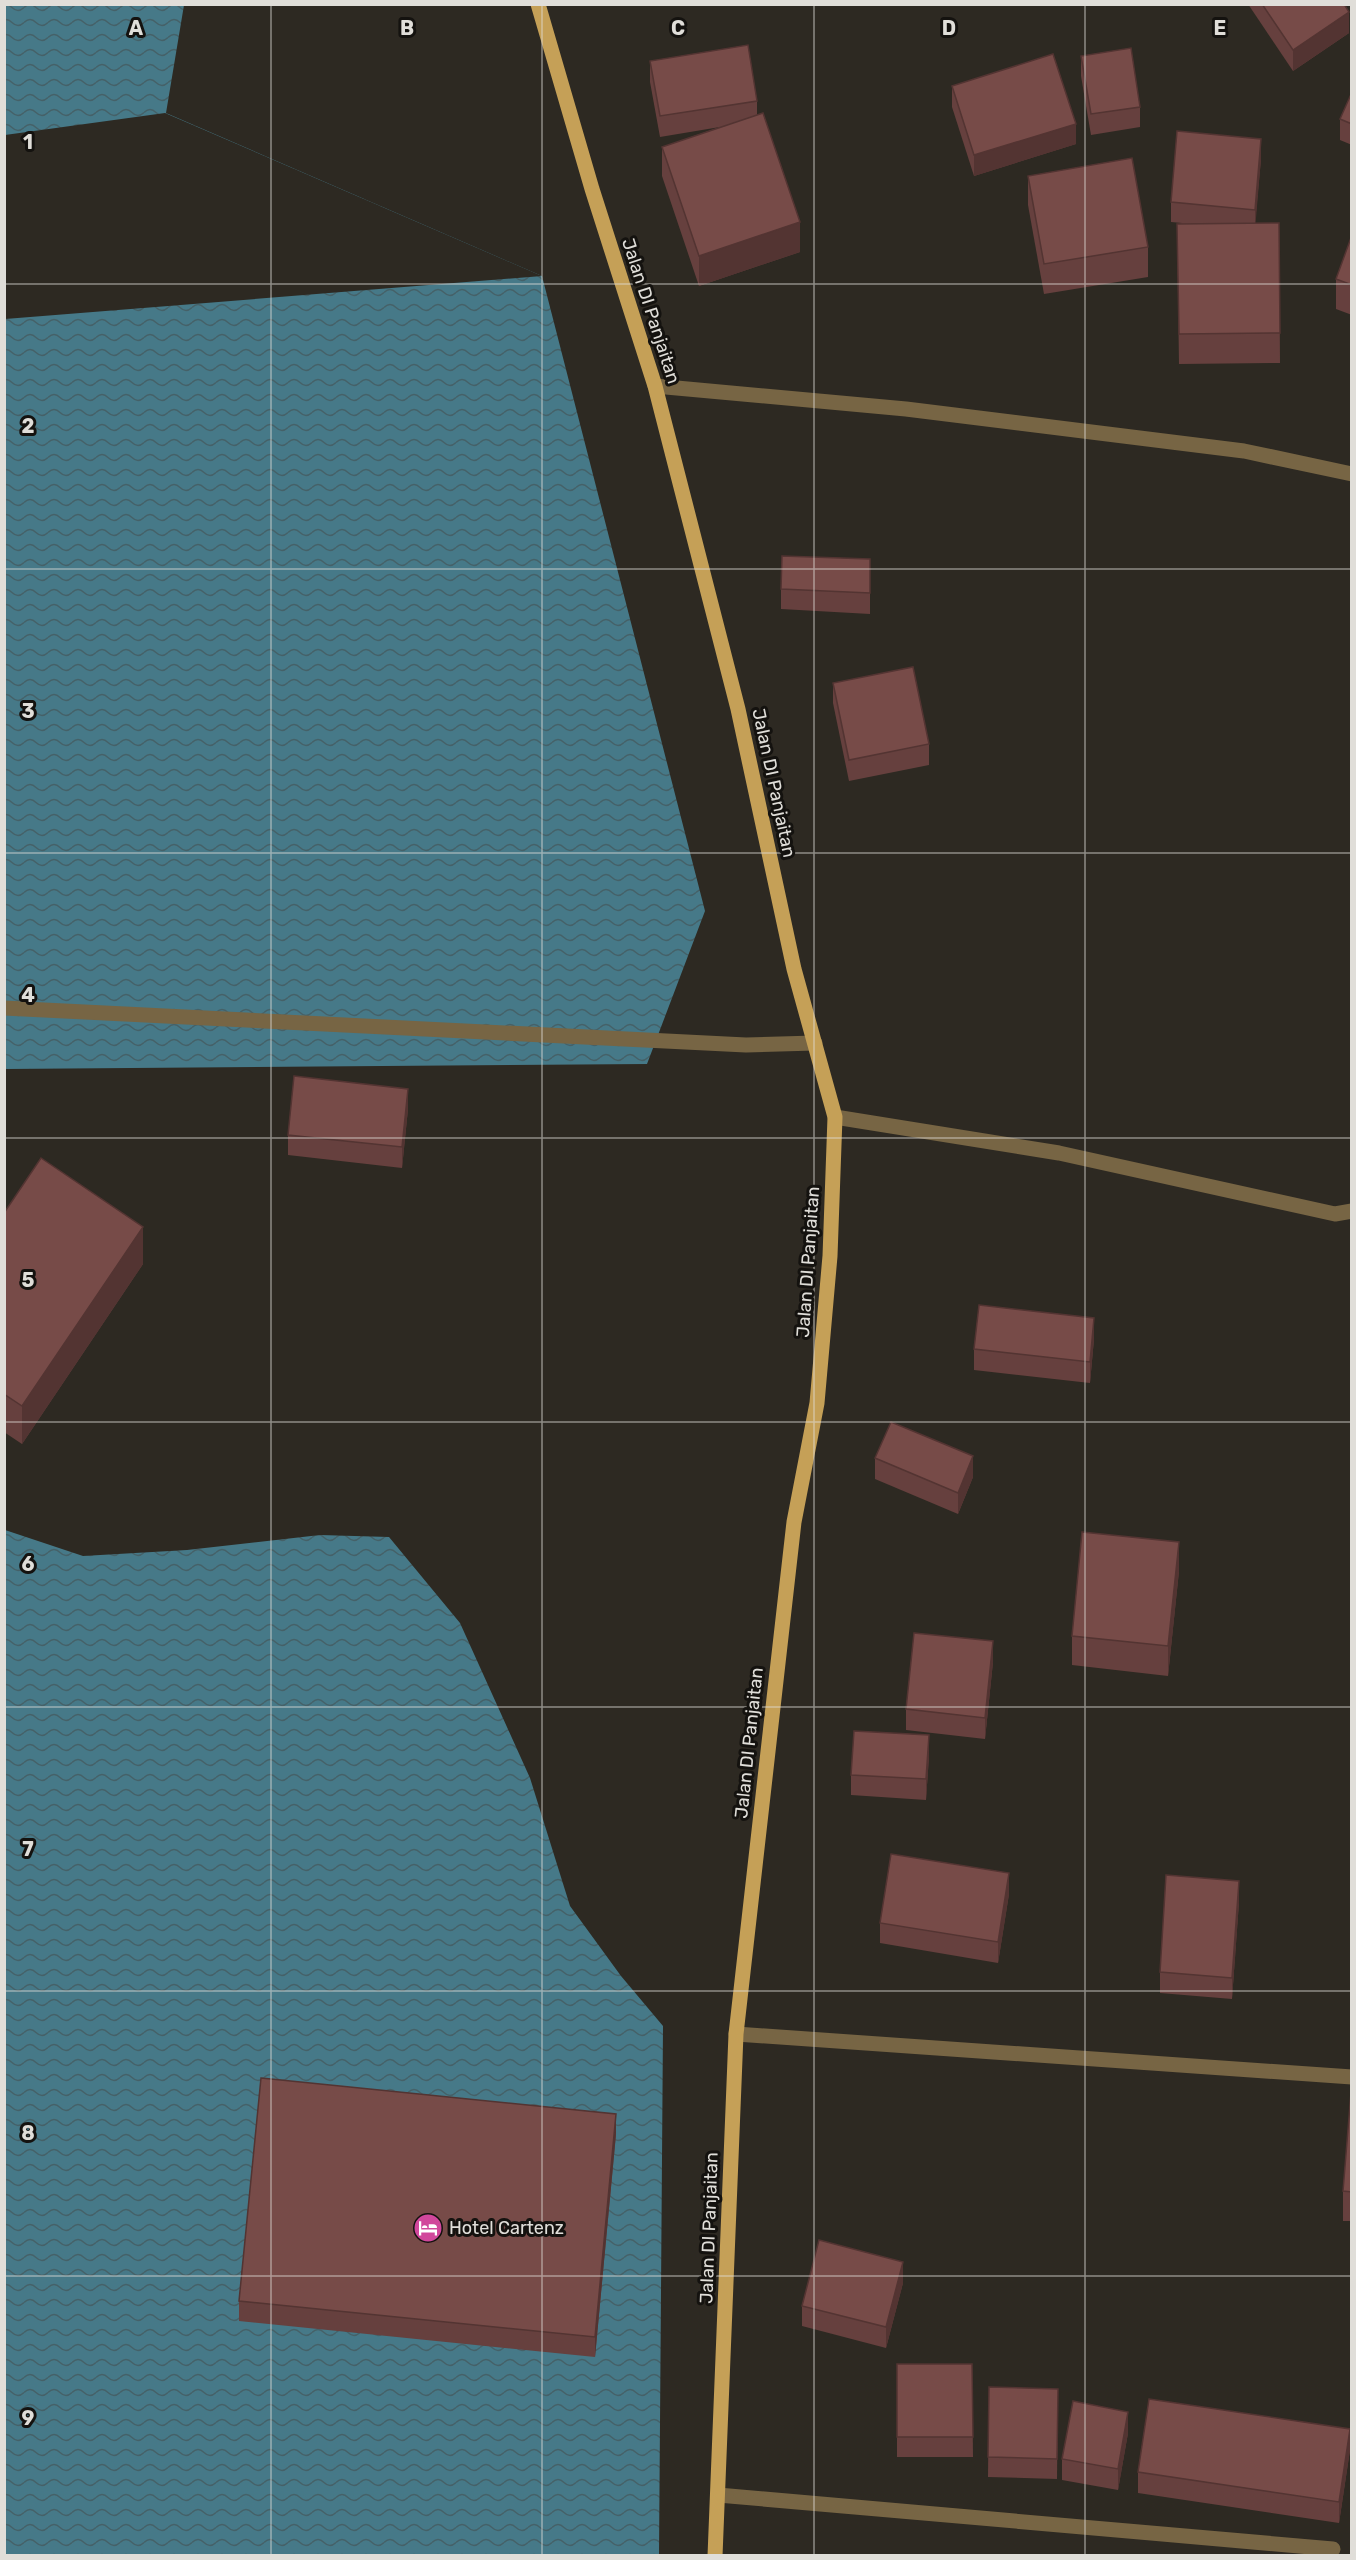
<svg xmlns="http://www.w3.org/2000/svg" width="1356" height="2560" viewBox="0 0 1356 2560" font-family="Rubik,sans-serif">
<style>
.water{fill:url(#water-waves)}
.pier{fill:#2d2922}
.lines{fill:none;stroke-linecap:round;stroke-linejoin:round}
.minor{stroke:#776544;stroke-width:15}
.major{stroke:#c5a057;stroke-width:15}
.wall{fill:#66403e}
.shaded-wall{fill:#533432}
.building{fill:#774b48;stroke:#533432;stroke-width:1.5}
.grid{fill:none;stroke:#e0ded9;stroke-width:1.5;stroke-opacity:0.55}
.labels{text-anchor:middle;stroke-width:6;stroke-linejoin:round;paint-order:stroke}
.street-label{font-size:18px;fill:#e0ded9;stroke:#14120f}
.poi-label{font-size:18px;fill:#e0ded9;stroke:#14120f;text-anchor:start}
.grid-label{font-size:20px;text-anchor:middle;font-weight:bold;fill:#e0ded9;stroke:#14120f;stroke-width:6;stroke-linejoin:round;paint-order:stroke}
</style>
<defs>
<pattern id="water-waves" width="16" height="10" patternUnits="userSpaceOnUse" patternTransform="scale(1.5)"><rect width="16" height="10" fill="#467988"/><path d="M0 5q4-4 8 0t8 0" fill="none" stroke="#456168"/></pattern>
</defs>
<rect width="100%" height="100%" fill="#2d2922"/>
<!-- water -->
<g class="water">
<path d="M4,5H184L166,113L542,276L705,911L647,1064L5,1069Z"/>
<path d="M5,1530L83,1556L187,1550L320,1535L389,1537L460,1623L530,1778L570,1906L621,1976L663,2026L659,2555L5,2556Z"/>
</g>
<!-- pier -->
<path class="pier" d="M165,113L542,276L5,319V135Z"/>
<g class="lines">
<!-- minor -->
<g class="minor">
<path d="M655,386L906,409L1244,451L1352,474"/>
<path d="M4,1008L746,1045L815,1043"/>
<path d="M835,1117L1059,1153L1335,1214L1352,1211"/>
<path d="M736,2034L1352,2077"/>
<path d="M718,2495L1333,2549"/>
</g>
<!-- major -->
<path class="major" d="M538,4L592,189L655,386L738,709L794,969L835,1117L830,1256L817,1403L794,1522L736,2034L715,2556"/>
</g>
<!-- wall -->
<g class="wall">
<path d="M1248,4H1344L1349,33L1293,71Z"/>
<path d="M1081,56L1140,107V127L1091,135L1081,76Z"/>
<path d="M650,61L757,101V115L800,252L699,286L662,176V147L720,127L660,137L650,82Z"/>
<path d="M952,86L1076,144L974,176L952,107Z"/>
<path d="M1352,92V145L1340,140V119Z"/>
<path d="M1261,159L1255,223H1279L1280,363L1179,364L1177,224L1182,223L1171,222V202Z"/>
<path d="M1028,176L1148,247V277L1044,294L1028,205Z"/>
<path d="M1352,235V315L1336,309V279Z"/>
<path d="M870,580V614L781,609V589Z"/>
<path d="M833,683L929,744V765L849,781L833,703Z"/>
<path d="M408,1109L402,1168L288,1155V1135Z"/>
<path d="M4,1213L143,1264L22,1444L4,1432Z"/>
<path d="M1094,1339L1090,1383L974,1370V1349Z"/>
<path d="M875,1458L973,1477L958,1514L875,1479Z"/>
<path d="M1179,1571L1168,1676L1072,1665V1636Z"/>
<path d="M993,1662L985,1739L906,1730V1709Z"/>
<path d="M929,1756L926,1800L851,1795V1775Z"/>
<path d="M1009,1894L998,1963L880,1943V1923Z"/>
<path d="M1239,1902L1232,1999L1160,1993V1972Z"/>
<path d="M1352,2080V2221H1343V2191Z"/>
<path d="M616,2134L595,2357L239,2321V2301Z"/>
<path d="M903,2283L886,2348L802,2326V2306Z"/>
<path d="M897,2364H972L973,2457H897Z"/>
<path d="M989,2387L1058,2389L1057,2479L988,2477Z"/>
<path d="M1128,2433L1118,2490L1062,2480V2459Z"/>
<path d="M1350,2450L1339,2523L1138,2493V2472Z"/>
</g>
<!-- shaded-wall -->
<g class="shaded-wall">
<path d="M1349,12V33L1293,71V50Z"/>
<path d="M1076,124V144L974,176V155Z"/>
<path d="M1261,139V159L1255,230V210Z"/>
<path d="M800,222V252L699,286V256Z"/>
<path d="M408,1089V1109L402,1168V1147Z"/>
<path d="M143,1227V1264L22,1444V1406Z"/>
<path d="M1094,1318V1339L1090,1383V1362Z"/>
<path d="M973,1456V1477L958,1514V1493Z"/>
<path d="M1179,1542V1571L1168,1676V1646Z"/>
<path d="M993,1641V1662L985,1739V1718Z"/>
<path d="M929,1735V1756L926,1800V1779Z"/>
<path d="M1009,1873V1894L998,1963V1942Z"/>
<path d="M1239,1881V1902L1232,1999V1978Z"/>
<path d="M616,2114V2134L595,2357V2337Z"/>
<path d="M903,2262V2283L886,2348V2327Z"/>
<path d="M1128,2412V2433L1118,2490V2469Z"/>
<path d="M1350,2429V2450L1339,2523V2502Z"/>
</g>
<!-- building -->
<g class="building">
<path d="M1262,4H1344L1349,12L1293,50Z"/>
<path d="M748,45L757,101L660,116L650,61Z"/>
<path d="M1131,48L1140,107L1091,114L1081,56Z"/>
<path d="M1053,54L1076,124L974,155L952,86Z"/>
<path d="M1352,92V124L1340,119Z"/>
<path d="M763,113L800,222L699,256L662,147Z"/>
<path d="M1177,131L1261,139L1255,210L1171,202Z"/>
<path d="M1132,158L1148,247L1044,264L1028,176Z"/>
<path d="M1279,223L1280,333L1179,334L1177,224Z"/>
<path d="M1352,235V285L1336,279Z"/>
<path d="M782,556L870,559V593L781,589Z"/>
<path d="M913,667L929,744L849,760L833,683Z"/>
<path d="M294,1076L408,1089L402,1147L288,1135Z"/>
<path d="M41,1158L143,1227L22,1406L4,1394V1213Z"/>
<path d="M979,1305L1094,1318L1090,1362L974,1349Z"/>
<path d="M891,1422L973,1456L958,1493L875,1458Z"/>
<path d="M1082,1532L1179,1542L1168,1646L1072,1636Z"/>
<path d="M914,1633L993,1641L985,1718L906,1709Z"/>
<path d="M854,1731L929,1735L926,1779L851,1775Z"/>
<path d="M891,1854L1009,1873L998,1942L880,1923Z"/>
<path d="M1166,1875L1239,1881L1232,1978L1160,1972Z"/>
<path d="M261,2078L616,2114L595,2337L239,2301Z"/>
<path d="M1352,2080V2192L1343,2191Z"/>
<path d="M819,2240L903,2262L886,2327L802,2306Z"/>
<path d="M897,2364H972L973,2437H897Z"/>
<path d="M989,2387L1058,2389L1057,2459L988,2457Z"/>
<path d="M1149,2399L1350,2429L1339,2502L1138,2472Z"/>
<path d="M1073,2401L1128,2412L1118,2469L1062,2459Z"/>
</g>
<!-- grid -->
<path class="grid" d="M271,4V2556M542,4V2556M814,4V2556M1085,4V2556M4,284H1352M4,569H1352M4,853H1352M4,1138H1352M4,1422H1352M4,1707H1352M4,1991H1352M4,2276H1352"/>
<!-- icons -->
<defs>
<g id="hotel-disc" transform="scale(1.5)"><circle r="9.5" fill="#d1479c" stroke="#14120f"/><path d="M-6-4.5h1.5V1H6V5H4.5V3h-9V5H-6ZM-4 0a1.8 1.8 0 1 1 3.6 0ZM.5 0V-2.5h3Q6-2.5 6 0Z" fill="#fff"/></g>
</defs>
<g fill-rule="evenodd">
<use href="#hotel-disc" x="428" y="2228"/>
</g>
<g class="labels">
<!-- street labels -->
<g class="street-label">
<text transform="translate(651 311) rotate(72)" y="6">Jalan DI Panjaitan</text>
<text transform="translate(774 783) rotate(78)" y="6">Jalan DI Panjaitan</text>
<text transform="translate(808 1262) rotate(-86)" y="6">Jalan DI Panjaitan</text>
<text transform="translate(749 1743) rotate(-84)" y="6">Jalan DI Panjaitan</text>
<text transform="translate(709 2228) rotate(-88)" y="6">Jalan DI Panjaitan</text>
</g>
<!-- poi labels -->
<g class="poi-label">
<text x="449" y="2234">Hotel Cartenz</text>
</g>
</g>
<g class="grid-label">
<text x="136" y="35">A</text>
<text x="407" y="35">B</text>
<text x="678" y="35">C</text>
<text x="949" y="35">D</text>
<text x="1220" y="35">E</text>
<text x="28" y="149">1</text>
<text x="28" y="433">2</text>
<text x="28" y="718">3</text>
<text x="28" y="1002">4</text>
<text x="28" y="1287">5</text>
<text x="28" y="1571">6</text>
<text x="28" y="1856">7</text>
<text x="28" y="2140">8</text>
<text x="28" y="2425">9</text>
</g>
<!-- border -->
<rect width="1356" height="2560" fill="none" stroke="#e0ded9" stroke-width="12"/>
</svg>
